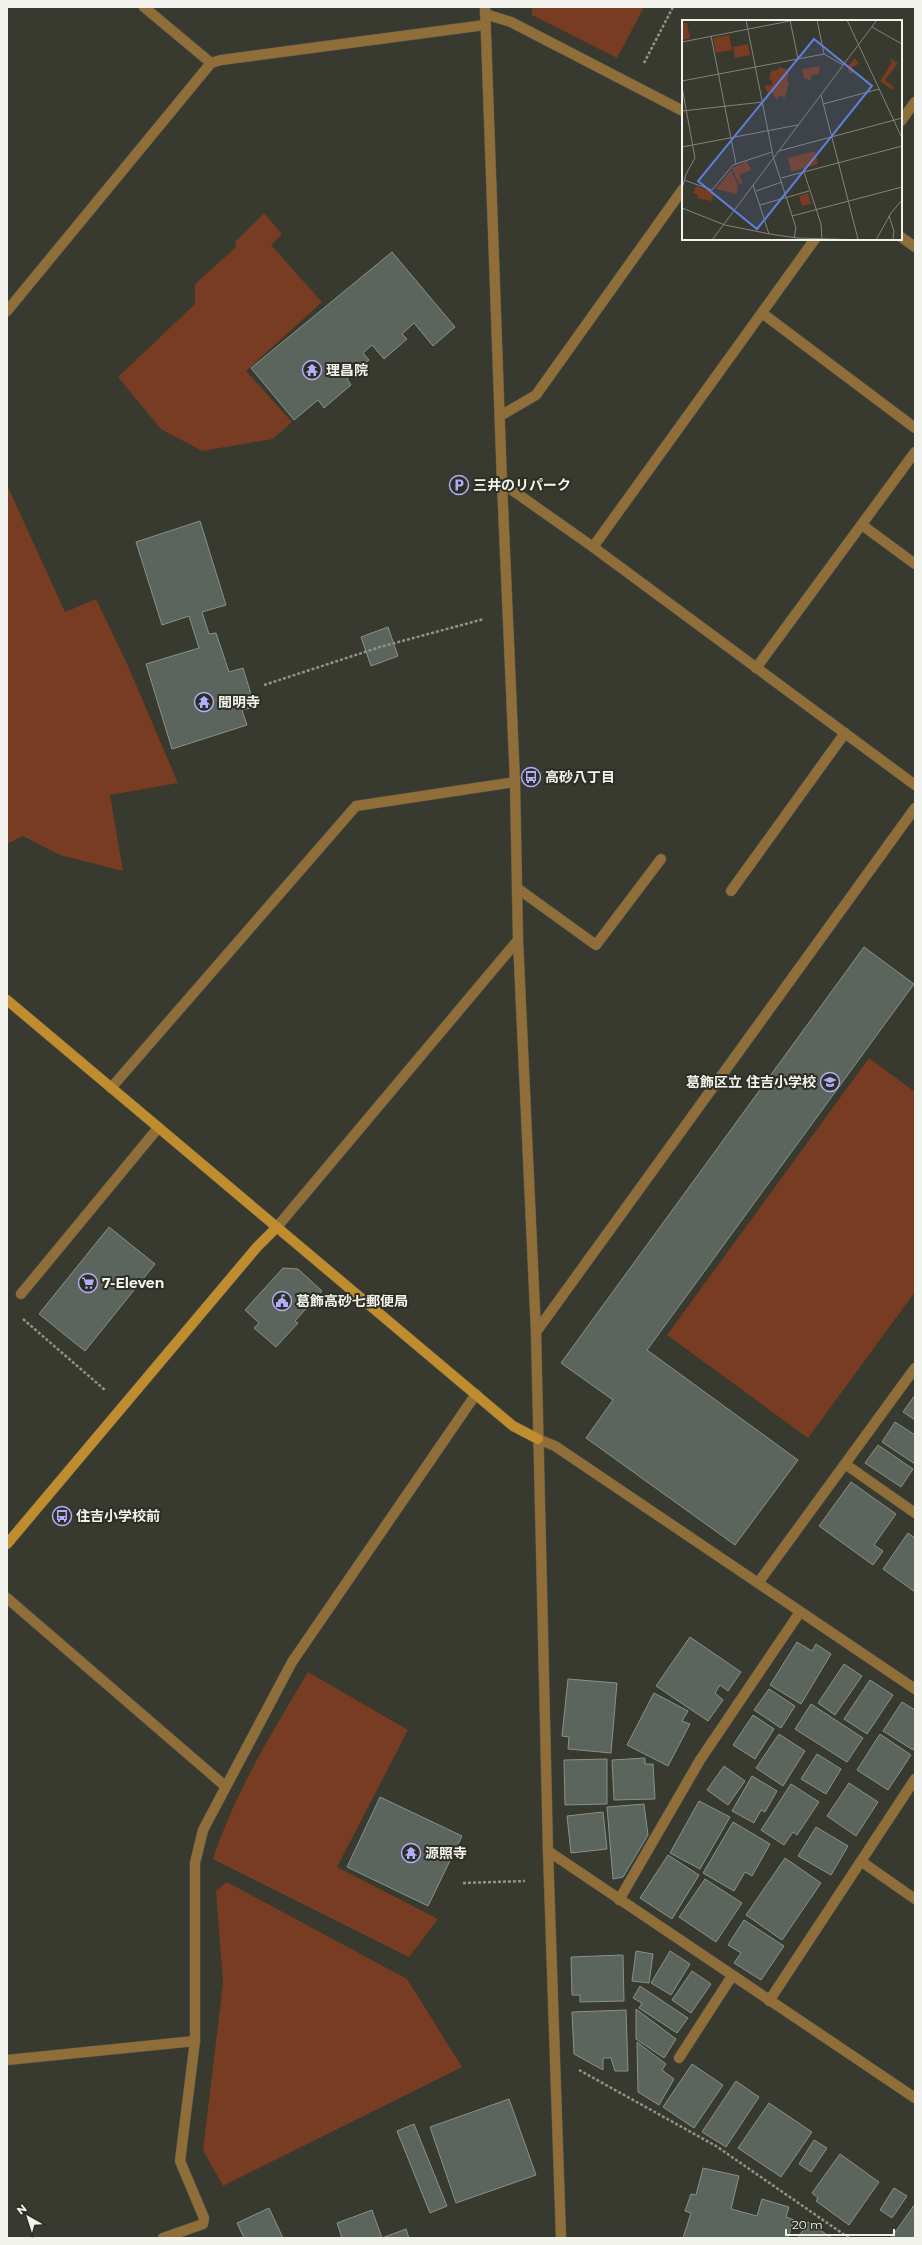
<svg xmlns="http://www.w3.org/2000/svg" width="922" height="2245" viewBox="0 0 922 2245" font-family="Montserrat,'Noto Sans JP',sans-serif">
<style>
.green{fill:#773c21}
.building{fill:#5c655d;stroke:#889289}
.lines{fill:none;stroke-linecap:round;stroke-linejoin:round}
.lane-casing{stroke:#56574d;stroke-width:11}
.street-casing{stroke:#56574d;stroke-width:11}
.secondary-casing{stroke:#56574d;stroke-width:11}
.path{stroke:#919289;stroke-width:2.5;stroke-dasharray:3 2;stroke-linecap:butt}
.lane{stroke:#8f6e39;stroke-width:10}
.street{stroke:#8f6e39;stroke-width:10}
.secondary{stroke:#bf8c2e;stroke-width:10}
.labels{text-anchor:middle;stroke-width:4;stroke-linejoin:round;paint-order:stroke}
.poi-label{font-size:14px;font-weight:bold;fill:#f2f3ec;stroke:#2d2f25;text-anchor:start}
.inset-road{fill:none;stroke:#82837b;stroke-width:1}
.view{fill:#5d80de;fill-opacity:0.15;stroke:#5d80de;stroke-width:2}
.inset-edge{fill:none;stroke:#f2f3ec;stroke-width:2}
</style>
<rect width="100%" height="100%" fill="#38392f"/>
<!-- green -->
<g class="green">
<path d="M532,7H644L617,58L532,15Z"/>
<path d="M264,213L282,234L271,245L322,302L246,371L292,422L273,439L202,451L161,429L118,377L195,304V284L236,247L235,242Z"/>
<path d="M7,485L65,612L96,599L128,666L178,783L110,795L123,871L60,855L23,836L7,844Z"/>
<path d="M869,1058L915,1092V1292L808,1438L667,1335Z"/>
<path d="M308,1672L408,1730L337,1867L438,1919L409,1957L213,1859C235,1792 272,1732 308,1672Z"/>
<path d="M227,1882L407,1979L462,2067L223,2186L203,2150L223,1983L216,1891Z"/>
</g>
<!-- building -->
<g class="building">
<path d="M392,252L455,327L433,346L414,323L402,334L407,339L384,359L372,345L363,353L369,360L347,379L351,385L324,408L318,400L294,420L251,368Z"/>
<path d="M200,521L226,605L202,612L209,634L216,633L229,672L243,668L255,707L242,710L247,725L172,749L146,664L199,648L189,616L162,625L136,542Z"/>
<path d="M388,627L398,656L371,666L361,637Z"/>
<path d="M864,947L914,984L647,1350L798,1460L735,1545L586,1438L613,1400L561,1363Z"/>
<path d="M109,1227L155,1264L85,1351L39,1314Z"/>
<path d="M283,1268L298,1269L322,1291L295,1321L298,1323L276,1347L254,1328L259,1323L245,1310Z"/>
<path d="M915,1395V1420L903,1412Z"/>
<path d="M895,1422L915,1435V1464L882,1442Z"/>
<path d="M878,1445L913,1469L901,1487L865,1463Z"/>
<path d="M851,1482L896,1514L874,1545L883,1551L873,1565L819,1526Z"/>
<path d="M908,1533L915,1538V1592L883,1569Z"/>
<path d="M690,1637L741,1672L728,1691L720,1685L715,1693L723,1700L708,1721L656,1686Z"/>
<path d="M797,1642L812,1651L816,1644L831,1654L801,1704L770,1685Z"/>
<path d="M844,1664L862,1676L835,1715L818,1703Z"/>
<path d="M568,1679L617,1683L611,1753L568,1749L569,1737L562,1736Z"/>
<path d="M870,1680L893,1695L867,1734L844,1719Z"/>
<path d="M769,1689L795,1706L781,1728L754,1710Z"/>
<path d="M654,1693L688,1711L682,1721L690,1724L668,1766L627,1745Z"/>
<path d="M902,1702L915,1710V1746L913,1750L883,1731Z"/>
<path d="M811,1704L863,1738L847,1762L795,1729Z"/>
<path d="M753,1715L774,1729L755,1759L733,1745Z"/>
<path d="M779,1734L805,1751L783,1786L756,1768Z"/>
<path d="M880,1734L911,1755L888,1790L857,1770Z"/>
<path d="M817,1754L841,1769L826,1794L801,1779Z"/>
<path d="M645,1758V1764H653L655,1799L614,1800L612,1760Z"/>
<path d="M607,1759V1804L565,1805L564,1760Z"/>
<path d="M724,1766L745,1781L728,1805L707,1790Z"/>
<path d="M752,1776L777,1791L765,1812L761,1810L754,1823L732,1811Z"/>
<path d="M849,1783L878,1802L856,1836L827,1816Z"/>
<path d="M791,1784L819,1802L797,1835L793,1832L784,1845L761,1830Z"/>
<path d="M380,1797L462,1836L428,1906L347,1867Z"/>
<path d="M699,1801L730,1817L700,1869L670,1853Z"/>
<path d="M644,1804L648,1835L623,1877L613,1879L607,1807Z"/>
<path d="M603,1812L607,1849L571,1853L567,1816Z"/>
<path d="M733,1822L770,1844L752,1876L745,1872L734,1891L703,1873Z"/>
<path d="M816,1827L848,1846L831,1875L798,1856Z"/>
<path d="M668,1855L699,1875L672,1919L640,1898Z"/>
<path d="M785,1858L821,1883L782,1940L746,1915Z"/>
<path d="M705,1879L742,1903L716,1942L679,1917Z"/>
<path d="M744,1920L784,1946L761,1980L734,1963L741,1953L728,1945Z"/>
<path d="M636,1951L653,1954L649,1983L632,1981Z"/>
<path d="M670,1951L690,1964L671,1995L651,1983Z"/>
<path d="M623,1955L624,2001L580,2002V1995H572L571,1957Z"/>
<path d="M692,1971L711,1984L691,2013L672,2000Z"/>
<path d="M640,1986L688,2018L677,2033L639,2008L642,2003L633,1998Z"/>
<path d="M636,2009L676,2039L664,2058L636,2039Z"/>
<path d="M626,2010L628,2071H615L611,2058H603V2070L574,2054L572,2012Z"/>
<path d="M637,2042L666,2064L662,2070L674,2079L659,2105L638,2092Z"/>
<path d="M692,2064L723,2085L694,2128L663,2107Z"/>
<path d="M736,2081L759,2097L726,2147L702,2132Z"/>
<path d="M509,2099L536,2175L456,2203L430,2127Z"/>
<path d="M769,2103L812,2132L781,2177L738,2148Z"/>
<path d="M414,2124L447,2206L430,2213L397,2131Z"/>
<path d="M814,2140L827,2148L811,2172L799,2164Z"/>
<path d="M840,2154L879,2182L849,2225L816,2201L818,2198L812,2193Z"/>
<path d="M703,2168L739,2176L731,2209L757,2216L762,2199L789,2207L786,2217L794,2220L788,2238H683L691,2213L685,2211L691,2194L696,2195Z"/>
<path d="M894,2188L907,2196L892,2218L880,2210Z"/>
<path d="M915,2204V2238H891Z"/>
<path d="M269,2208L283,2238H244L237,2223Z"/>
<path d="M372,2210L382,2238L406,2229L409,2238H342L337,2223Z"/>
<path d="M808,2222L832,2238H798Z"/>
</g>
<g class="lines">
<!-- lane casing -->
<g class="lane-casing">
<g id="lane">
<path d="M485,14L511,22L683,111"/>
<path d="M901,237L915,247"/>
<path d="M762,313L915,428"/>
<path d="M500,416L536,395L683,189"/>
<path d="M862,525L915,564"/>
<path d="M756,668L915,452"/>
<path d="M517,888L596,945L661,859"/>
<path d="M731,891L845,733"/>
<path d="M111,1088L356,806L515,782"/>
<path d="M21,1294L158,1128"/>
<path d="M845,1464L915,1513"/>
<path d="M862,1862L915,1899"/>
<path d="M679,2058L732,1976"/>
<path d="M7,2060L195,2041"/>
</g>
</g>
<!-- street casing -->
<g class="street-casing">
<g id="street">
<path d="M144,7L211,63"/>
<path d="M485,7L502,483L515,782L518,940L536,1332L548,1851L561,2238"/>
<path d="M901,121L915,102"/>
<path d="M7,311L211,63L221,60L485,25"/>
<path d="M502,483L593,547L915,785"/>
<path d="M593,547L815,239"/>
<path d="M277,1227L518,940"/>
<path d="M536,1332L915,808"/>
<path d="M538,1439L555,1446L915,1689"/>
<path d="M758,1583L915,1368"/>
<path d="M7,1598L225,1786"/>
<path d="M548,1851L915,2098"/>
<path d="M619,1900L700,1760L800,1612"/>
<path d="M769,2001L915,1779"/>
<path d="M163,2238L203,2224L204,2218L180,2161L195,2041V1863L203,1830L292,1662L476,1394"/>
</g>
</g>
<!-- secondary casing -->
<g class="secondary-casing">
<g id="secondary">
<path d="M7,1000L513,1426L538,1439"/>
<path d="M7,1544L257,1247L277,1227"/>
</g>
</g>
<!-- path -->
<g class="path">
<path d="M644,63L673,7"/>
<path d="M264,685L380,647L484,619"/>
<path d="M23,1319L105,1390"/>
<path d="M463,1883L525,1881"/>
<path d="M579,2070L716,2146L849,2238"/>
</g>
<!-- lane -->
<use href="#lane" class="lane"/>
<!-- street -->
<use href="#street" class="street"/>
<!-- secondary -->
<use href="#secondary" class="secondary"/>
</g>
<!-- icons -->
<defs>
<g id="temple-ring" transform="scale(1)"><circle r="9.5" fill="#2d2f25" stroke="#b1adfa" stroke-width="1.5"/><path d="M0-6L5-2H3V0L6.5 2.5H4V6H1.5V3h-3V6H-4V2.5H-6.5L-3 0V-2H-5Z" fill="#b1adfa"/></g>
<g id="parking-ring" transform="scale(1)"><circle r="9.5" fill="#2d2f25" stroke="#b1adfa" stroke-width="1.5"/><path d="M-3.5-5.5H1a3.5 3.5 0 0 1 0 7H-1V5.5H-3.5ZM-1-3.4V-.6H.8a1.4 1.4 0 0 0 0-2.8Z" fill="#b1adfa"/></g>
<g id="bus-ring" transform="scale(1)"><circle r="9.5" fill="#2d2f25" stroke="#b1adfa" stroke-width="1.5"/><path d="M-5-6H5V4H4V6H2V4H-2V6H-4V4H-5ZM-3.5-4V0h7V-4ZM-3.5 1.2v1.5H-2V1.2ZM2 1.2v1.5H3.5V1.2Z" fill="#b1adfa"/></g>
<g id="school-ring" transform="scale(1)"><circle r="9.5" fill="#2d2f25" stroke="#b1adfa" stroke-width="1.5"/><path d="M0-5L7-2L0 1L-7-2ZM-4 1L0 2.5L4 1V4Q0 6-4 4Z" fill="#b1adfa"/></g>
<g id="supermarket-ring" transform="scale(1)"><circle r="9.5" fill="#2d2f25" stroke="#b1adfa" stroke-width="1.5"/><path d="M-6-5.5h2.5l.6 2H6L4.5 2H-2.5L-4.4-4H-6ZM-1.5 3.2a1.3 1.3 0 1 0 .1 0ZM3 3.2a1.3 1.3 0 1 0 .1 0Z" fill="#b1adfa"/></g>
<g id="civic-ring" transform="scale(1)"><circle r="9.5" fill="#2d2f25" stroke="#b1adfa" stroke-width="1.5"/><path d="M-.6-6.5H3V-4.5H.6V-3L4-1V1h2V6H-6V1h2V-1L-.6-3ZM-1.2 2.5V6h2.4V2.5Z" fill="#b1adfa"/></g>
</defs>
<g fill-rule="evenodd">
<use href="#temple-ring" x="312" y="370"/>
<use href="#parking-ring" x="459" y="485"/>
<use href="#temple-ring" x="204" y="702"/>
<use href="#bus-ring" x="531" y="777"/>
<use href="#school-ring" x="830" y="1082"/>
<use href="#supermarket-ring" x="88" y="1283"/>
<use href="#civic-ring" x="282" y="1301"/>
<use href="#bus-ring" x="62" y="1516"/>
<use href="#temple-ring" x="411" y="1853"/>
</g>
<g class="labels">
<!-- poi labels -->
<g class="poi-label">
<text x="326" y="375">理昌院</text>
<text x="473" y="490">三井のリパーク</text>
<text x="218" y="707">聞明寺</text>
<text x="545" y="782">高砂八丁目</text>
<text x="816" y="1087" text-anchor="end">葛飾区立 住吉小学校</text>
<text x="102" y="1288">7-Eleven</text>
<text x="296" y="1306">葛飾高砂七郵便局</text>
<text x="76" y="1521">住吉小学校前</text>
<text x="425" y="1858">源照寺</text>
</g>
</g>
<!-- overview -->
<g transform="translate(682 20)">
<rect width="220" height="220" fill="#38392f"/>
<path d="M0,3H5L8,18L0,20ZM47,15L50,30L34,33L31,18ZM66,24L68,35L53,38L51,27ZM173,38L177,44L170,47L173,52L168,54L165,47ZM207,38L216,43L203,60L212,67L210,70L198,61L210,42ZM138,46L137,54L129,55V61L122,58L120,49ZM97,47L107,50L105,61L107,62L103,78L98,75L95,80L90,73L85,72L83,66L90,65V60L87,59L89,51L96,50ZM133,131L136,144L109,152L106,138ZM65,141L69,150L57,155L61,163L57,164L50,148ZM49,150L56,165L55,174L34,169ZM14,166L32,172L30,181L15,178L16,175L11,173ZM126,173L129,184L120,186L117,176Z" fill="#773c21"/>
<path class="inset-road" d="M64,0L91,136L114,208L112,218M108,0L116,39M135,0L142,34M165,0L220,118M190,7L220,24M29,16L54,144M0,22L113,0M0,61L142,34L161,45M0,67L13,138L4,154L0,169M139,75L176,219M141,84L197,69M0,91L81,82M0,127L116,105M97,131L220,98M122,152L139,204L140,219M99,158L220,126M2,160L30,170L51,145L90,132M71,165L87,214M74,171L100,162M78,185L127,171M0,188L43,205L88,214L115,218L181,220M110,196L220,167M207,196L212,211L211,220M30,220L195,0M194,220L209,193L220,180"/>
<path class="view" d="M132,19L190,66L75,209L16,161Z"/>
<rect width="220" height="220" class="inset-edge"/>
</g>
<!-- border -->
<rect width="922" height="2245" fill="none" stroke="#f2f3ec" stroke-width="16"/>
<!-- north arrow -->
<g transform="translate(28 2217) rotate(321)" stroke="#2d2f25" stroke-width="3" paint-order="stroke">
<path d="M0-3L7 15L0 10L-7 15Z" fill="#f2f3ec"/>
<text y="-6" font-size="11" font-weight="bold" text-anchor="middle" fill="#f2f3ec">N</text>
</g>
<!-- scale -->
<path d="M786 2229v6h108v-6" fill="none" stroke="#f2f3ec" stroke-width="2"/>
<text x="792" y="2229" font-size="12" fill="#f2f3ec" stroke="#2d2f25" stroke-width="3" paint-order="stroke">20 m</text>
</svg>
